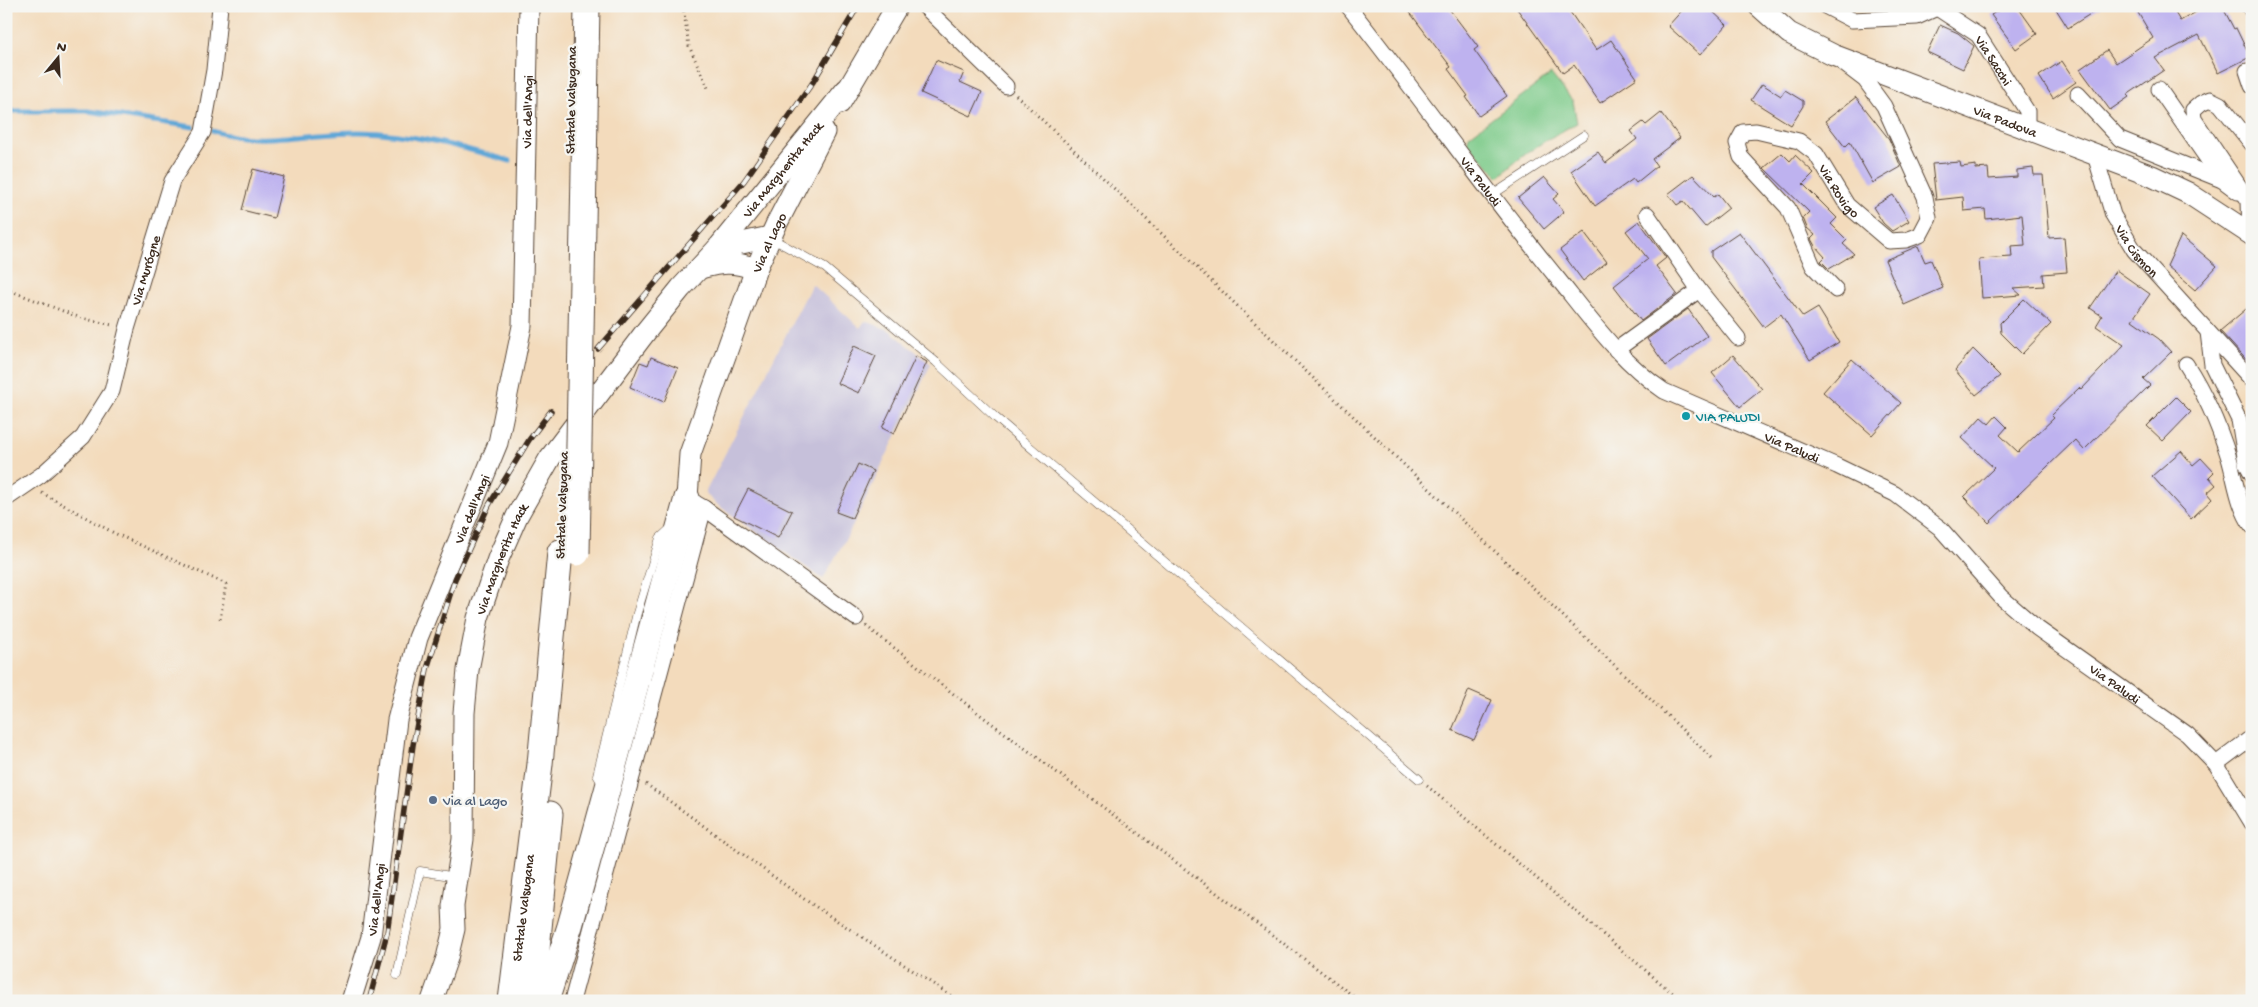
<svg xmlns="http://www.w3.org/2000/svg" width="2258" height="1007" viewBox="0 0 2258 1007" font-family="'Gochi Hand',sans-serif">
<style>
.industrial{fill:#c6c0da}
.green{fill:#7ecb8a;stroke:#5c7a54}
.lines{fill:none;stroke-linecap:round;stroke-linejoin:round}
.stream{stroke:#61a7d7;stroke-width:5}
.building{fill:#beb2ef}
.service-casing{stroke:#574536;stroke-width:9}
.minor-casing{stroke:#574536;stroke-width:17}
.tertiary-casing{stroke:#574536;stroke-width:21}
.secondary-casing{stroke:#574536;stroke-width:23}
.trunk-casing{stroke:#574536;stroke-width:27}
.path{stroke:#574536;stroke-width:3;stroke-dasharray:1 4;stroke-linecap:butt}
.service{stroke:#fff;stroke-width:8}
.minor{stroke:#fff;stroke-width:15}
.tertiary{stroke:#fff;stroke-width:19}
.secondary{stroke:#fff;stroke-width:21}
.trunk{stroke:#fff;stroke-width:25}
.rail-casing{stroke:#3b2a1e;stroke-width:5.5}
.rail{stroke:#f6f6f2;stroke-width:4;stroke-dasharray:11;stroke-linecap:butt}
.trunk-bridge-casing{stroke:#574536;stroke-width:27;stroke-linecap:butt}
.trunk-bridge{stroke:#fff;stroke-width:25}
.culture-dot{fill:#0f9aa8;stroke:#f6f6f2;stroke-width:2}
.service-dot{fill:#5c6f8a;stroke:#f6f6f2;stroke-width:2}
.labels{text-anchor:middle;stroke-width:4.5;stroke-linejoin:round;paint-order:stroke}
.street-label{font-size:14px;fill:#3b2a1e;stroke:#f6f6f2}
.culture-label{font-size:14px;fill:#0d838f;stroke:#f6f6f2;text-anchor:start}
.service-label{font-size:14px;fill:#4e5e75;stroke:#f6f6f2;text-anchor:start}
</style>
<rect width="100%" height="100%" fill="#f6f6f2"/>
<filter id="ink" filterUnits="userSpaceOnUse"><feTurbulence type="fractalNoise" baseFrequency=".02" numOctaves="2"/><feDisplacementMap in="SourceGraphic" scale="10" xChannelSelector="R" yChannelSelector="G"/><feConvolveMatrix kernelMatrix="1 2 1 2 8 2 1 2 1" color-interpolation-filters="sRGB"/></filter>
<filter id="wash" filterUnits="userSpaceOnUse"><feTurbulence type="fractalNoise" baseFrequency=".0096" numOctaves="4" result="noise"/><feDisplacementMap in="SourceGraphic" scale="20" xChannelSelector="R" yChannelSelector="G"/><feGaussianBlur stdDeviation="1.12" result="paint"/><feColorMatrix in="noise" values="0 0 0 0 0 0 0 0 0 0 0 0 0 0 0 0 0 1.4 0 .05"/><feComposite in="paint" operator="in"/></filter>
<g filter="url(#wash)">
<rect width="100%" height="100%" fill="#f3dbbc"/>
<!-- industrial -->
<path class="industrial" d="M812,284L860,328L865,321L889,330L931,364L849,533L823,579L715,503L705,493Z"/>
<!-- green -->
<path class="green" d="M1551,74L1573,101L1577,123C1547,139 1523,153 1499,177L1467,142L1469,136Z"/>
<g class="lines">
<!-- stream -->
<g class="stream">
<path d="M6,111H88L193,127"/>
<path d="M213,131C260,147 312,131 360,132C411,133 461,147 510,161"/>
</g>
</g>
<g id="blocks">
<!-- building -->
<g class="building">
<path d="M1405,6H1447L1478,47L1474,50L1507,96L1479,116L1466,97L1468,96L1448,69L1451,67Z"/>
<path d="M1515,6H1566L1596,50L1611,40L1637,78L1600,103L1574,65L1563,73Z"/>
<path d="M1686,6H1707L1727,25L1700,55L1668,26Z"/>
<path d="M2005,6H2017L2037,34L2016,49L1991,15Z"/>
<path d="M2054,6H2103L2068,28Z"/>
<path d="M2134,6H2171L2180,21L2207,6H2222L2234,29L2236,28L2250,57L2218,73L2199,35L2155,58L2164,70L2127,95L2129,97L2110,110L2080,69L2107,50L2116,63L2153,38Z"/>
<path d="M1940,25L1958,33L1974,46L1963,69L1927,52Z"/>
<path d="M936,60L964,72L960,82L982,92L971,116L921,93Z"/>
<path d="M2062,61L2076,82L2053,98L2039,76Z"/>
<path d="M1762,84L1781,96L1785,90L1803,101V106L1791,125L1751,100Z"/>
<path d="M1856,97L1889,139L1901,167L1873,183L1850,142L1845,147L1825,121Z"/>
<path d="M1661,113L1680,138L1652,159L1657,166L1636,183L1633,179L1595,206L1571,171L1598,152L1606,163L1637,139L1631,131L1643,122L1646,125Z"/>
<path d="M1782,153L1790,161L1795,155L1814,173L1803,184L1837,218L1831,224L1847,240L1843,244L1854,254L1829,269L1821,261L1825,257L1815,246L1811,239L1815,235L1807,228L1803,218L1809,212L1764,168Z"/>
<path d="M1960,162L1961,167L1976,165V169L1988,168L1989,179L2017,177V170L2033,168L2034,175H2043L2049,238L2064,237L2067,272L2043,274L2044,286L2013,288L2021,295L1982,298L1979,259L2012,257L2011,246L2025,245L2022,215L1986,219L1985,209L1964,211L1963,197L1936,200L1932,164Z"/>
<path d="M253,169L284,177L274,218L242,210Z"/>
<path d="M1693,175L1714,197L1718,194L1729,208L1705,227L1683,201L1677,205L1668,194Z"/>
<path d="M1544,177L1559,194L1553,199L1564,212L1544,229L1518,198Z"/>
<path d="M1893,195L1909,221L1892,231L1883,223L1873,207Z"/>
<path d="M1639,221L1666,258L1656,266L1677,294L1641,321L1614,286L1648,259L1626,231Z"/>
<path d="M1584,232L1607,262L1583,281L1560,250Z"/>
<path d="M1739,232L1803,317L1818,308L1839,342L1810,360L1781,314L1764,327L1711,257V251Z"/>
<path d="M2181,236L2217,266L2195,290L2167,266Z"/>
<path d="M1918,246L1925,262L1931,260L1943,288L1904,305L1885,260Z"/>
<path d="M2116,270L2150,294L2132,320L2159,339L2171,352L2143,379L2150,385L2084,450L2075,440L1989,523L1964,497L1994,468L1962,438L1981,417L1989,424L1996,416L2007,427L2000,435L2018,452L2054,418L2051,415L2079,388L2081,390L2124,345L2096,326L2102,316L2090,308Z"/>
<path d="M2024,299L2051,324L2022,354L2001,333L2000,323Z"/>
<path d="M2252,304V366L2220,331Z"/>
<path d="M1688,309L1707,336L1666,366L1647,339Z"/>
<path d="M854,346L876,356L859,393L837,383Z"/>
<path d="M1973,349L2000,376L1976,395L1955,370Z"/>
<path d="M1733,355L1762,389L1740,407L1712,373Z"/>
<path d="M916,356L927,362L894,434L882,428Z"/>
<path d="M651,357L678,368L664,402L630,387L640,362L648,365Z"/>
<path d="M1852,359L1901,403L1872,435L1823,392Z"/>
<path d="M2176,397L2191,412L2163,441L2147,426Z"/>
<path d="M2181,451L2193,465L2201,458L2214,472L2209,477L2216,485L2207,493L2212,499L2191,519L2152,476Z"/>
<path d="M858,464L873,471L852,518L836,512Z"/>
<path d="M748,489L792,511L778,538L734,516Z"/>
<path d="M1469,690L1492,700L1474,740L1452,730Z"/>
</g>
</g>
</g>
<g filter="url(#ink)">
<use href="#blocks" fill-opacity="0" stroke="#574536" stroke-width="1"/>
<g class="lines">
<!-- service casing -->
<g class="service-casing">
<g id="service">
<path d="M1492,195L1584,135"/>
<path d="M771,238L825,268L936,362L995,417L1419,779"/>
<path d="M603,785L597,775L637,613L660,538L672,527"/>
<path d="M397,975L420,871L456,877"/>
</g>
</g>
<!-- minor casing -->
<g class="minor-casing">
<g id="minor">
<path d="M924,6L1006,86"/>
<path id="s1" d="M1348,6C1420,96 1485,190 1558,279C1591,320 1621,362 1664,391L1837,466L1895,494L1940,528L2001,597L2037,628L2187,734L2216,764L2252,823"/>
<path d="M1825,6L1852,20L1917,17L1937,8V6"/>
<path d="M2249,6L2252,11"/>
<path id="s2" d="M1937,8L1978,35L2027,111V130"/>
<path d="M2247,71L2252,86"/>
<path d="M2159,89L2222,180"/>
<path d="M2078,94L2120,139L2222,180L2238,192"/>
<path id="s3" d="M2095,155L2113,215L2134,250L2252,380"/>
<path d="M1647,214L1699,290L1738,338"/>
<path d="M2250,234L2249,201L2194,119L2193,110L2201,103L2210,99L2220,104L2252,144"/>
<path id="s4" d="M1836,290L1813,266L1788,208L1741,157L1737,143L1743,132L1756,131L1799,141L1816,154L1847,205L1889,241L1906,240L1920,235L1929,218L1925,197L1884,106L1865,80L1844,64"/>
<path d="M2208,332L2212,365L2239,420L2246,463L2252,474"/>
<path d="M1616,350L1699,290"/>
<path d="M2186,364C2204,392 2219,426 2229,458C2236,482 2238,506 2252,526"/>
<path id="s5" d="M6,499L41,475L83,437L112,391L127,329L172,181L203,132L214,70L220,6"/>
<path d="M704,508L856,618"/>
<path d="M2216,764L2252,737"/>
<path d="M572,1001L704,508L687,498"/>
</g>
</g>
<!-- tertiary casing -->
<g class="tertiary-casing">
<g id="tertiary">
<path id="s6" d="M351,1001L371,937L397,720L418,638L498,443L522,326L529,6"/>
</g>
</g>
<!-- secondary casing -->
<g class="secondary-casing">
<g id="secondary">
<path id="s7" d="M1759,6L1789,33L1833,55L2152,176L2188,193L2252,235"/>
<path d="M840,103L897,6"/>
<path d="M718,248L770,237"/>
<path d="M700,268C723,262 733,261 756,269"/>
<path id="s8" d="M687,498L690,454L756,269L777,223L824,132"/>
<path id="s9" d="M432,1001L447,958L454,929L453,906L463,839L464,713L468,670L478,618L498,559L517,516L550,458L647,330L681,288L718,248L846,90"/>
</g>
</g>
<!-- trunk casing -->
<g class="trunk-casing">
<g id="trunk">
<path id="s10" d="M511,1001L540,764L560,552"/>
<path d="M532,1001L550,814"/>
<path d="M546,1001L570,926L687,498"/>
</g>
</g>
<!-- path -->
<g class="path">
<path d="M683,6L689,46L708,88"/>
<path d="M1016,95L1714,760"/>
<path d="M6,289L81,318L112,325"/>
<path d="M42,493L114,533L226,584L220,620"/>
<path d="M866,626L982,716L1360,1001"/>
<path d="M646,784L807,901L959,1001"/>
<path d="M1427,786L1682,1001"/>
</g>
<!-- service -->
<use href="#service" class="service"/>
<!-- minor -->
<use href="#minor" class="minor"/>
<!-- tertiary -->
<use href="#tertiary" class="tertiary"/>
<!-- secondary -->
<use href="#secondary" class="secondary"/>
<!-- trunk -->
<use href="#trunk" class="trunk"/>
<!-- rail casing -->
<g class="rail-casing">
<g id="rail">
<path d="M598,349L744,181L813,82L858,6"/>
<path d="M369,1001L387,933L413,745L427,669L455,579L489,505L529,440L551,411"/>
</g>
</g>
<!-- rail -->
<use href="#rail" class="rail"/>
<!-- trunk-bridge casing -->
<g class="trunk-bridge-casing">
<path id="trunk-bridge" d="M577,553L587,6"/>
</g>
<!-- trunk-bridge -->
<use href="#trunk-bridge" class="trunk-bridge"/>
</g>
</g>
<!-- markers -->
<circle class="culture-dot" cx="1686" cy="416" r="5"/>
<circle class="service-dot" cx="433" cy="800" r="5"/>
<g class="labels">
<!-- street labels -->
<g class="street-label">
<text dy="5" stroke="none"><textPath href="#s2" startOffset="79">Via Sacchi</textPath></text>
<text transform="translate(570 100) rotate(-89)" y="5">Statale Valsugana</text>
<text dy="5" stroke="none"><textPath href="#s6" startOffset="915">Via dell'Angi</textPath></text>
<text dy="5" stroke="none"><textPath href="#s7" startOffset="274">Via Padova</textPath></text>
<text dy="5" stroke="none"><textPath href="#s9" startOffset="935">Via Margherita Hack</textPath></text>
<text dy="5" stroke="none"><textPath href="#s1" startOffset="220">Via Paludi</textPath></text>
<text dy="5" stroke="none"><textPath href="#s4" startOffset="315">Via Rovigo</textPath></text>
<text dy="5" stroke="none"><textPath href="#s8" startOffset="270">Via al Lago</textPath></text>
<text dy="5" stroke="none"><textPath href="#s3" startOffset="106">Via Cismon</textPath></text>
<text dy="5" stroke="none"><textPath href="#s5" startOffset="279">Via Murógne</textPath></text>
<text dy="5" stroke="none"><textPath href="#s1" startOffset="639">Via Paludi</textPath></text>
<text transform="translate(561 505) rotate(-88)" y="5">Statale Valsugana</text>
<text dy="5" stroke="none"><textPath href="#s6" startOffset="510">Via dell'Angi</textPath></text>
<text dy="5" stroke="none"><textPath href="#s9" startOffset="452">Via Margherita Hack</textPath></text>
<text dy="5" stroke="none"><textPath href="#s1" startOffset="1044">Via Paludi</textPath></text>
<text dy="5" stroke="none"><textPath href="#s6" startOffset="105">Via dell'Angi</textPath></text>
<text dy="5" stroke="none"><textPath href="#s10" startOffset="94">Statale Valsugana</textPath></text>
</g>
<!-- culture labels -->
<g class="culture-label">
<text x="1696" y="421">VIA PALUDI</text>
</g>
<!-- service labels -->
<g class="service-label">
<text x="443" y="805">Via al Lago</text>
</g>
</g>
<!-- margin -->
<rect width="2258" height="1007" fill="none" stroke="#f6f6f2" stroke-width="25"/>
<!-- north arrow -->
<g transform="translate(58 58) rotate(18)" stroke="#f6f6f2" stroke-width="4" paint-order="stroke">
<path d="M0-4L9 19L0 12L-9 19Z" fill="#3b2a1e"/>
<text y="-8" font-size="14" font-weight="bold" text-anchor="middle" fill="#3b2a1e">N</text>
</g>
</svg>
